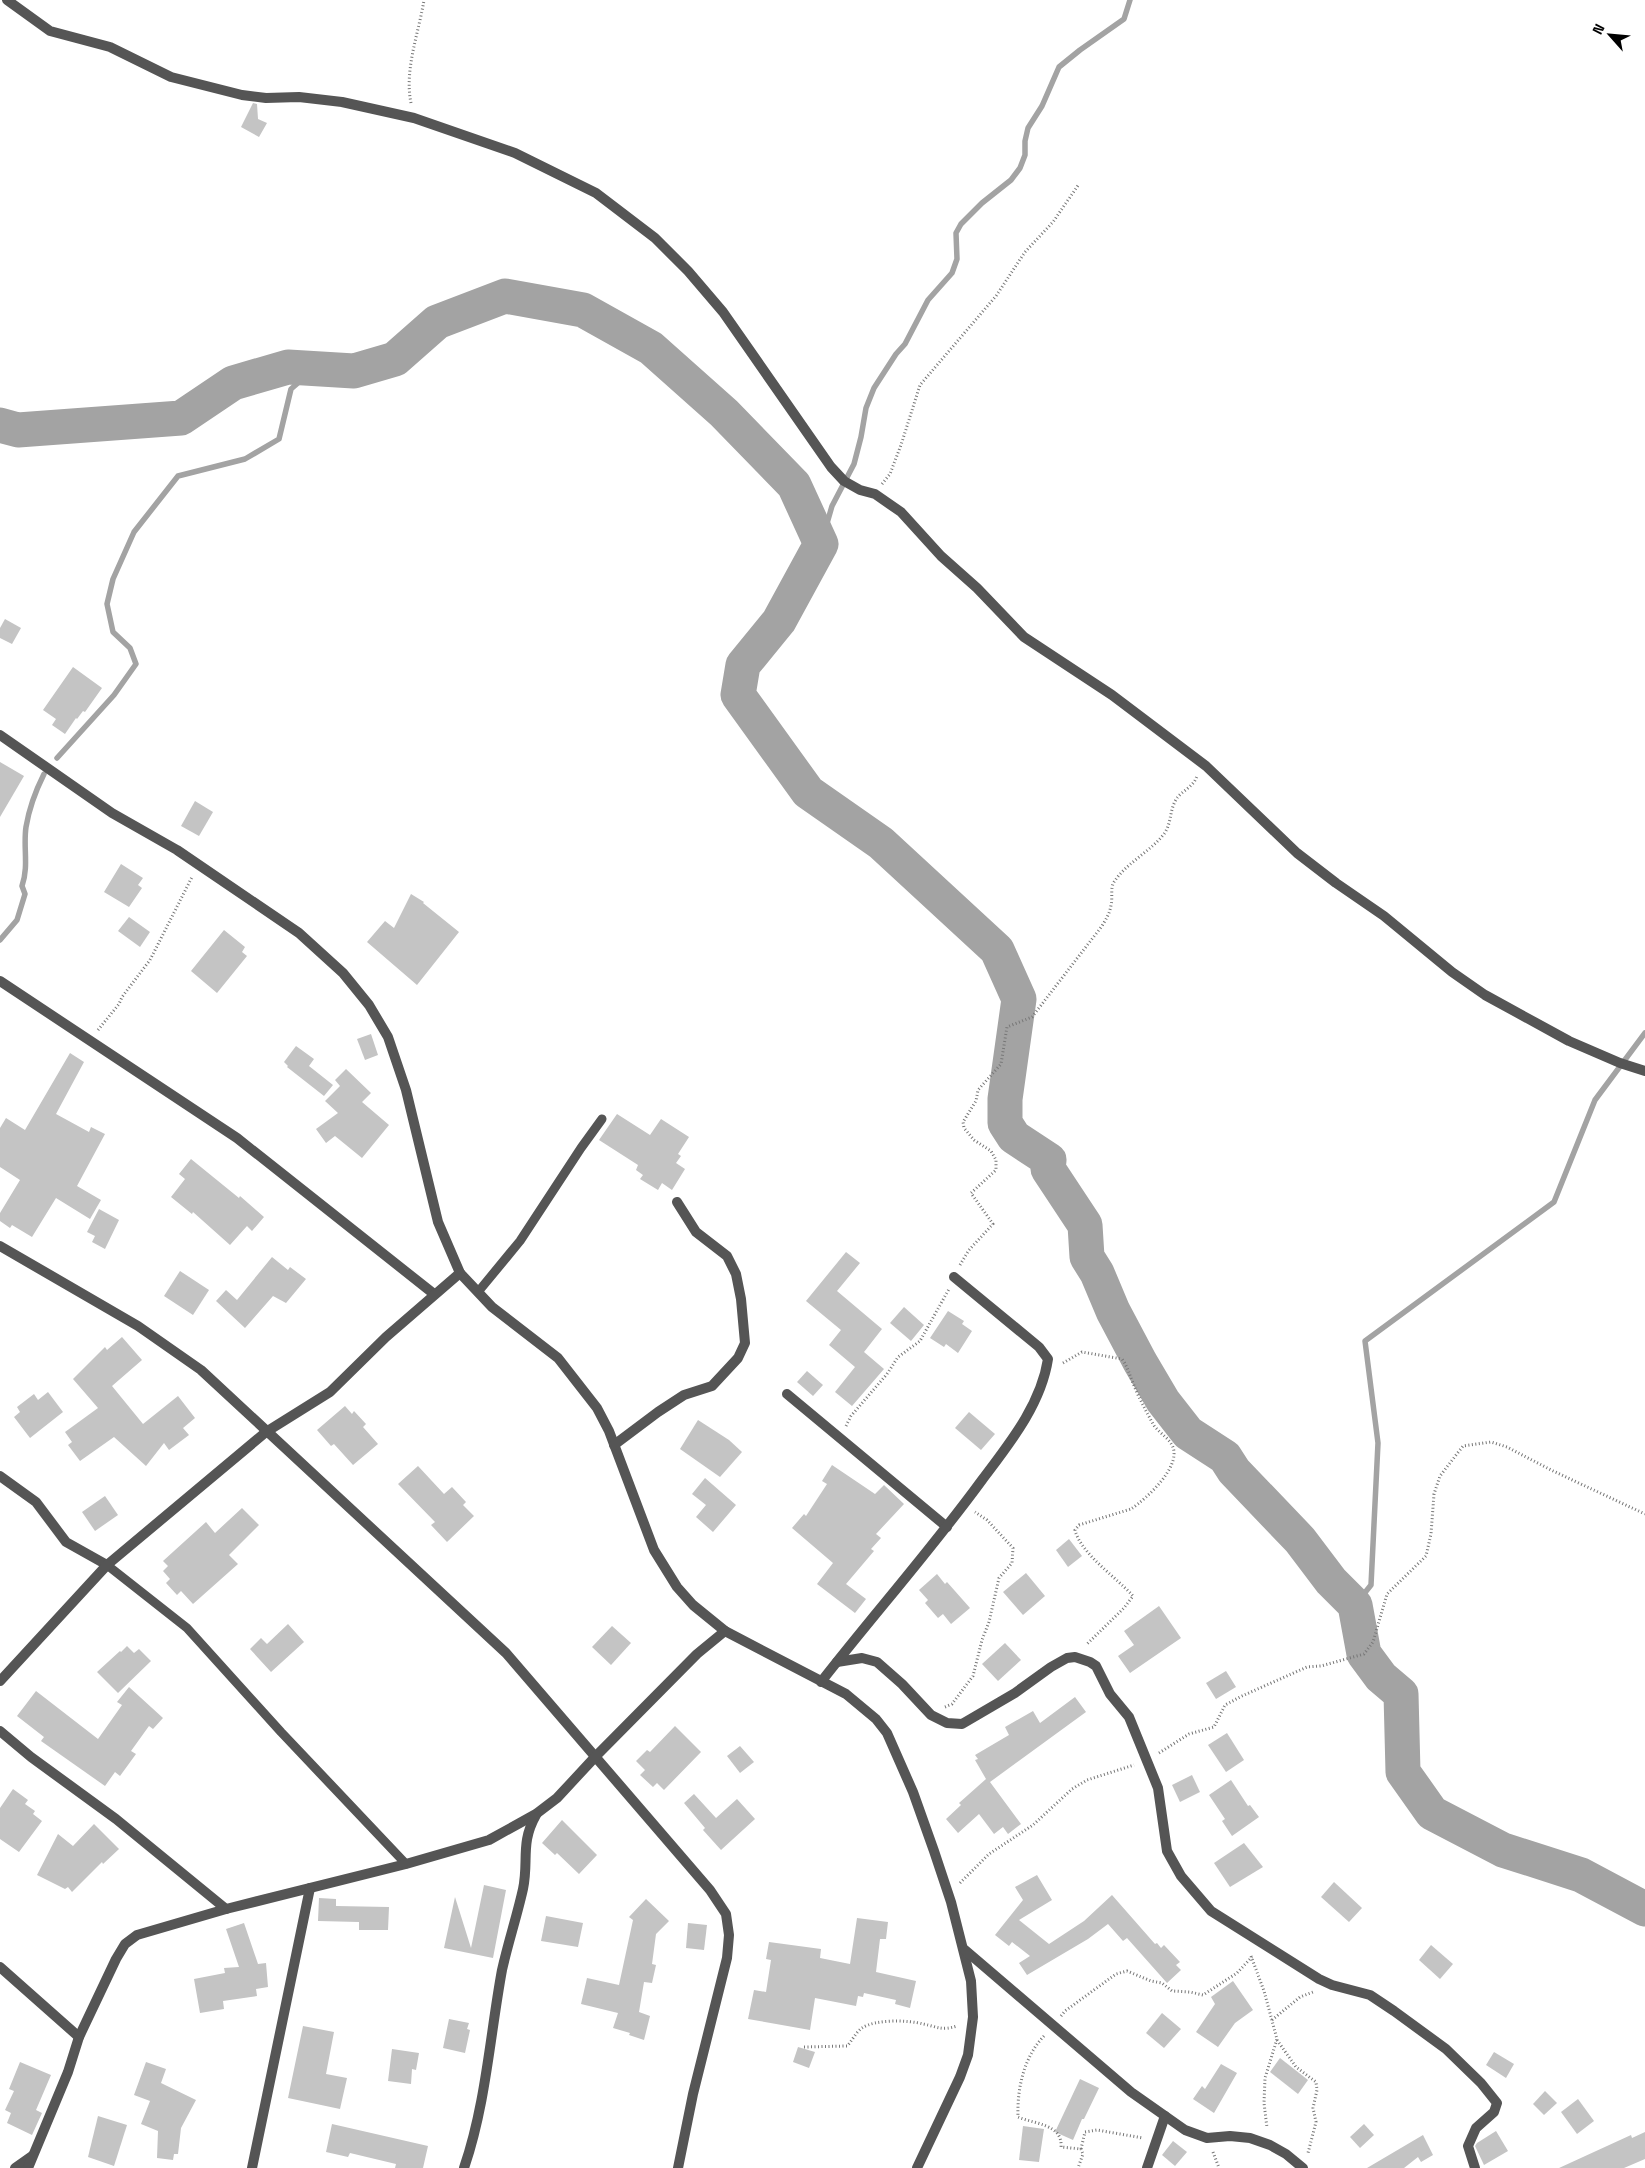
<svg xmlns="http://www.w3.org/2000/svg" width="1645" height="2168" viewBox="0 0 1645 2168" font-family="'Space Grotesk',sans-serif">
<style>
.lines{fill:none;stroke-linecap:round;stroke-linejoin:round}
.stream{stroke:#a3a3a3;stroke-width:5.5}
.river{stroke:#a3a3a3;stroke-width:35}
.building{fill:#c4c4c4}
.path{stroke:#777;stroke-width:3;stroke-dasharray:1 2.5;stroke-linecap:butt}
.service{stroke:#555;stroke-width:9}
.minor{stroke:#555;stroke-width:10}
</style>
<rect width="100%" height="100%" fill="#fff"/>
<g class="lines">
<!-- stream -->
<g class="stream">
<path d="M821,544L832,506L854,464L861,437L866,408L874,388L896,354L905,344L928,300L952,273L957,259L956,233L961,224L982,203L1011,180L1020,168L1025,155V141L1028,128L1042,106L1059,67L1080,50L1124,19L1130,0"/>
<path d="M57,758L114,695L136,664L130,648L113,632L107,604L113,579L134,532L178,476L245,459L279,439L291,389L314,369"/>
<path d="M0,940L17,920L25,894L22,886C29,866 23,847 26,827C29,809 36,790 44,774"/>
<path d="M1355,1605L1371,1585L1378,1443L1365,1341L1554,1202L1595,1100L1645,1033"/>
</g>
<!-- river -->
<path class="river" d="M0,425L18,430L181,418L233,383L288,367L354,371L395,359L437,322L505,296L583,310L651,348L724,413L794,485L821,544L779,621L743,665L738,695L808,792L881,843L997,950L1019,999L1005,1099V1123L1014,1137L1049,1160L1048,1169L1085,1225L1087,1257L1097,1273L1113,1311L1140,1362L1163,1401L1188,1433L1225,1457L1234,1471L1300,1540L1331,1581L1355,1605L1364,1654L1381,1677L1401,1694L1403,1772L1432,1813L1503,1850L1581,1875L1645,1909"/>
</g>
<!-- building -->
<g class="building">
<path d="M253,103L257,104L258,119L267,123L259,137L241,127Z"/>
<path d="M5,619L21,628L12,644L0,638V628Z"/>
<path d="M73,667L102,688L85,712L83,711L77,719L76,718L65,734L52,725L56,719L43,710Z"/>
<path d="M0,762L24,776L0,817Z"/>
<path d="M195,801L213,812L199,836L181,826Z"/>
<path d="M121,864L143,878L138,885L142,888L129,907L104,892Z"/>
<path d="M411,894L424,902L423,903L459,932L417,985L367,942L385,921L394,928Z"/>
<path d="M129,917L150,932L140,947L118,931Z"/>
<path d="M224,930L245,947L242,952L247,956L217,993L191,971Z"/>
<path d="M371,1034L378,1055L365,1060L357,1039Z"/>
<path d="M296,1046L314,1059L309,1066L333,1085L324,1096L287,1067L288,1066L284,1062Z"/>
<path d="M70,1053L84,1062L56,1114L89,1132L91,1127L105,1134L77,1186L101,1200L90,1219L56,1198L32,1237L12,1225L10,1228L0,1221V1213L20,1180L0,1167V1128L6,1118L25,1130Z"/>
<path d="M346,1069L371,1093L362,1102L389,1125L362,1158L335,1136L326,1143L316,1129L338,1113L325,1101L340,1086L335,1080Z"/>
<path d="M617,1114L650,1135L661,1119L689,1137L678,1154L681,1156L676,1163L685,1169L672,1190L662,1183L658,1190L640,1179L643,1175L636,1170L638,1165L599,1140Z"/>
<path d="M191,1159L239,1198L240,1196L264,1217L252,1231L247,1226L230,1245L193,1212L192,1214L171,1197L185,1179L179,1174Z"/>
<path d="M99,1209L119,1220L105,1249L92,1242L95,1236L87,1232Z"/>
<path d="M846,1252L860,1263L837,1291L882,1329L864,1352L884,1369L852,1406L835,1392L855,1367L829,1345L841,1330L806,1301Z"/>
<path d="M272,1257L288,1270L290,1267L306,1279L286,1303L273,1296L245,1328L216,1301L226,1290L237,1300Z"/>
<path d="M180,1271L209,1290L193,1315L164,1296Z"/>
<path d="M904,1307L924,1325L911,1341L890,1323Z"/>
<path d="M948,1311L964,1321L962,1324L972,1331L958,1353L946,1344L944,1347L930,1338Z"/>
<path d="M122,1337L142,1360L112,1386L143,1424L178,1396L195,1418L183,1428L189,1435L169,1450L164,1443L146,1466L114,1437L80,1461L68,1445L72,1442L65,1432L98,1408L73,1379L105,1347L107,1350Z"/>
<path d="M807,1371L823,1385L813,1396L797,1382Z"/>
<path d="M48,1392L63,1412L30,1438L14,1417L20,1412L17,1407L34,1394L38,1400Z"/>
<path d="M345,1406L352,1414L354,1411L366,1424L363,1427L378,1444L353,1465L334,1444L331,1446L317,1430Z"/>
<path d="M969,1412L995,1434L981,1450L955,1428Z"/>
<path d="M698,1420L729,1440L742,1452L720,1477L680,1449Z"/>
<path d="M832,1465L875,1494L884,1485L904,1504L876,1534L881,1538L871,1549L874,1551L846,1584L866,1599L855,1613L817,1584L833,1563L792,1528L804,1514L806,1516L827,1484L822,1481Z"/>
<path d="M418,1466L444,1494L452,1487L466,1502L463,1505L474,1516L447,1542L431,1525L435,1522L398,1484Z"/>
<path d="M705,1478L736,1505L713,1532L696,1517L706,1505L692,1494Z"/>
<path d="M105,1496L118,1515L95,1531L82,1512Z"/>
<path d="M242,1508L259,1525L229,1555L238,1564L193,1604L181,1591L177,1595L166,1583L170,1579L163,1571L168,1566L163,1561L206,1522L215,1533Z"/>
<path d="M1069,1539L1082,1556L1068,1567L1056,1550Z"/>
<path d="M1026,1573L1045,1596L1023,1615L1003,1592Z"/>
<path d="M937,1574L945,1584L947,1582L970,1608L951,1624L943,1614L938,1618L925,1603L928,1600L919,1590Z"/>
<path d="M1159,1606L1181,1638L1130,1673L1118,1656L1134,1645L1124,1631Z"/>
<path d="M288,1624L304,1642L271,1672L250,1649L261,1638L267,1644Z"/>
<path d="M612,1626L631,1643L611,1665L592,1647Z"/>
<path d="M1005,1643L1021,1660L998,1681L982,1664Z"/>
<path d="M127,1646L134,1653L139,1649L151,1661L118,1693L97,1672L120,1651L121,1652Z"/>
<path d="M1226,1671L1236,1687L1216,1699L1206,1683Z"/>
<path d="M129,1687L163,1718L153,1729L149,1726L131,1751L136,1754L120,1776L115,1772L105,1786L41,1741L44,1737L17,1716L36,1691L98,1739L122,1705L117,1702Z"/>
<path d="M1075,1697L1086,1712L990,1782L1021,1824L1008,1834L1003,1827L994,1834L979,1814L958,1833L946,1819L961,1805L959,1803L986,1779L975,1760L978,1759L975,1755L1009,1735L1005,1727L1033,1711L1040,1723Z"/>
<path d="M675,1726L701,1752L664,1790L657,1783L653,1787L640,1775L645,1770L636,1761L647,1750L650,1752Z"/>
<path d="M1227,1733L1244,1760L1226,1772L1208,1745Z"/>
<path d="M740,1746L754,1762L740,1773L727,1756Z"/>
<path d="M1192,1775L1200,1792L1180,1802L1172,1785Z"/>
<path d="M1231,1780L1248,1806L1250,1805L1259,1817L1232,1836L1222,1821L1225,1819L1209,1795Z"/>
<path d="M13,1789L28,1800L25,1804L35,1811L33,1814L42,1821L19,1852L0,1839V1808Z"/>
<path d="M694,1794L716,1818L737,1799L755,1819L721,1850L703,1830L705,1828L684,1803Z"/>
<path d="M562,1820L597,1855L579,1874L557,1853L555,1855L542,1843Z"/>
<path d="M94,1824L119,1849L103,1864L102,1862L72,1892L68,1887L65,1889L37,1875L58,1834L73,1846Z"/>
<path d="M1244,1843L1263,1867L1230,1887L1214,1863Z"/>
<path d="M1037,1875L1052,1900L1019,1920L1049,1944L1084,1921L1112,1895L1155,1944L1157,1943L1161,1948L1164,1945L1180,1962L1176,1965L1181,1970L1167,1983L1127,1938L1123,1941L1108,1924L1088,1939L1027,1975L1019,1963L1030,1956L1012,1942L1009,1946L995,1935L1023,1900L1015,1887Z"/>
<path d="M1334,1882L1362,1908L1349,1922L1321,1897Z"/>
<path d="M484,1885L506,1890L493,1958L444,1948L455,1897L471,1948Z"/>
<path d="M319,1898L336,1899V1906L389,1907L388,1930H359V1922L318,1921Z"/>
<path d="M646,1899L669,1921L656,1934L652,1964L656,1965L652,1983L644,1982L639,2012L650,2016L644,2040L629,2035L630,2033L613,2028L618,2013L581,2004L587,1978L619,1985L633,1920L629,1917Z"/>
<path d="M546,1916L583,1923L578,1947L541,1941Z"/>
<path d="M857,1918L888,1922L886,1939H880L876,1972L916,1981L910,2008L895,2004L896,2000L864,1993L863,1997L858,1996L856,2006L815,1998L810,2030L748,2019L754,1990L766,1992L771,1960L766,1959L769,1942L821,1949L820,1958L850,1964Z"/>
<path d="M244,1923L258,1964L266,1963L268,1987L256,1989L257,1996L223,2001L224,2009L200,2013L194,1979L225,1973L224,1968L239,1967L226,1929Z"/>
<path d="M688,1923L707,1925L704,1950L686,1948Z"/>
<path d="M1431,1945L1453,1964L1440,1979L1419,1960Z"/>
<path d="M1233,1981L1253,2010L1235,2023L1218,2047L1196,2032L1215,2004L1211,1997Z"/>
<path d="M1162,2013L1181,2029L1164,2048L1146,2033Z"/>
<path d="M449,2019L469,2023L467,2029L470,2030L465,2053L443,2048Z"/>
<path d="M303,2026L334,2032L326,2074L347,2078L340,2109L288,2098Z"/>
<path d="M798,2047L815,2052L809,2068L793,2062Z"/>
<path d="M392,2049L419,2053L416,2070L412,2069L411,2084L388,2081Z"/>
<path d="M1494,2052L1514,2064L1506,2078L1486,2065Z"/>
<path d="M1280,2058L1308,2080L1298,2094L1270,2072Z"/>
<path d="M20,2062L51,2075L36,2110L42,2113L32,2135L7,2123L11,2113L5,2110L14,2091L9,2089Z"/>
<path d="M146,2062L166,2069L161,2083L196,2100L181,2128L178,2154H174L173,2160L157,2158L158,2131L141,2124L150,2101L134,2095Z"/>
<path d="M1221,2064L1237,2073L1214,2113L1193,2099L1202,2086L1205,2089Z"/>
<path d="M1080,2079L1099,2088L1084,2119H1082L1073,2140L1055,2132Z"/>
<path d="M1545,2091L1557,2103L1544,2115L1533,2104Z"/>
<path d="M1578,2099L1594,2121L1577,2134L1561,2112Z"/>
<path d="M98,2116L127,2125L114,2166L88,2157Z"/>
<path d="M332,2124L428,2146L423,2168H395L396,2164L350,2153L348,2157L326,2152Z"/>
<path d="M1364,2124L1374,2135L1360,2148L1350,2137Z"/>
<path d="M1023,2126L1044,2129L1039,2162L1019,2160Z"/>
<path d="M1496,2131L1508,2151L1484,2165L1475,2146L1477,2143Z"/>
<path d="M1645,2132V2159L1624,2168H1559L1631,2135L1632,2138Z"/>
<path d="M1423,2135L1433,2155L1421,2162L1418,2157L1404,2168H1367Z"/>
<path d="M1173,2141L1187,2152L1175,2166L1162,2155Z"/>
</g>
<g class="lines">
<!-- path -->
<g class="path">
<path d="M411,103C404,70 419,32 424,0"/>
<path d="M882,484L890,474L901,445L920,385L996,296L1025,252L1053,222L1079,184"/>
<path d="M98,1030L119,1004L122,997L150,960L192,877"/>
<path d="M960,1265L969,1250L993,1224L971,1193L996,1170V1160L991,1151L974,1140L964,1128L963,1122L976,1101L978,1090L1001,1064L1007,1027L1032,1017L1102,926C1106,919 1110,913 1111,905C1113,898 1110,888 1114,882C1126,863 1150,852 1164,834C1172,823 1169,810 1177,798C1183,790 1195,786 1197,775"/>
<path d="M1063,1363L1082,1352L1122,1359C1128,1367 1129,1374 1133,1383C1138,1396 1145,1409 1152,1422C1156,1431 1167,1436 1172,1445C1183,1466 1146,1499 1131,1509L1079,1525L1075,1530C1081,1554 1116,1577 1133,1596L1124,1608L1086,1645"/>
<path d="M846,1426L851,1416L887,1374L898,1357L920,1341L949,1289"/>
<path d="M945,1707L952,1704L973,1676L982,1640L989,1622L999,1578L1012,1563L1013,1548L987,1520L975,1512"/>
<path d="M1159,1753L1189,1734L1214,1727L1225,1705L1242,1696L1307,1667L1321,1666L1364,1654L1373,1642L1387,1594L1426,1556L1431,1534L1434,1494L1440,1476L1463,1446L1491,1442L1507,1447L1551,1470L1645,1514"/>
<path d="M960,1883L989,1854L1033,1825L1072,1789L1087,1780L1134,1765"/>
<path d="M1251,1956L1264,1991L1277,2039L1265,2078L1264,2103L1267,2128"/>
<path d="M1061,2016L1065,2011L1116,1974L1127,1971L1151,1981L1162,1983L1172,1991L1190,1992L1203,1995L1237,1973L1252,1957"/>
<path d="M1272,2020L1300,1997L1313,1992"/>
<path d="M1044,2036C1024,2057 1017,2088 1018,2117C1034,2124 1063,2124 1061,2147L1081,2149L1083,2154L1078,2168"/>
<path d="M1277,2040L1296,2067L1316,2082L1317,2090L1313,2108L1316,2122L1308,2153"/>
<path d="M804,2047L847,2046C852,2041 856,2032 862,2028C875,2019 909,2020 923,2024C939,2027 941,2031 957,2026"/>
<path d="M1081,2149L1085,2132L1097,2130L1143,2138"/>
<path d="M1213,2152L1219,2168"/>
</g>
<!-- service -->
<g class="service">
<path d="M478,1292L520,1241L581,1148L602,1119"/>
<path d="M107,1565L187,1628L281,1732L406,1864"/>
</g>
<!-- minor -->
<g class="minor">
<path d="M7,0L50,31L110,47L171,77L242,95L266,98L299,97L342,102L414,118L515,153L596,193L655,238L688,271L723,312L831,467L844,481L860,490L875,494L901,512L941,556L977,588L1024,637L1112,695L1206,766L1297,853L1336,883L1384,916L1452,972L1485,995L1569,1041L1620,1063L1645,1071"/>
<path d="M0,735L112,813L177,850L299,933L343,973L369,1005L388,1037L406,1090L438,1222L460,1273L492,1307L558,1358L597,1408L609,1431L654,1550L677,1587L693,1605L725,1631L846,1694L876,1719L887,1733L913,1792L934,1851L951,1902L971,1981L973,2017L968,2055L960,2077L917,2168"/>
<path d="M0,981L237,1138L434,1294"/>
<path d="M0,1246L138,1326L201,1370L506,1653L710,1890L726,1914L729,1935L727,1958L693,2094L678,2168"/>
<path d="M787,1394L947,1527"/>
<path d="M614,1445L658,1412L684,1395L712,1386L738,1358L745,1343L741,1299L736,1274L727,1256L696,1232L677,1202"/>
<path d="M0,1476L36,1502L66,1542L107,1565"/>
<path d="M837,1662L862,1658L877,1662L902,1684L931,1715L947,1723L962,1724L1015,1693L1051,1667L1067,1658L1075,1657L1090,1662L1096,1666L1110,1694L1129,1717L1158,1788L1167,1851L1181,1876L1211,1911L1319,1979L1332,1985L1370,1995L1394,2011L1446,2049L1481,2083L1497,2103L1494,2112L1476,2128L1468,2146L1475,2168"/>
<path d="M0,1681L107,1565L266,1432L330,1392L386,1337L460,1273"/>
<path d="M821,1682C874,1614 931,1550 982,1480C1009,1444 1041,1405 1048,1359L1039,1347L954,1277"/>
<path d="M0,1731L31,1757L116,1819L226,1909"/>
<path d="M965,1950L1131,2092L1185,2130L1207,2138L1230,2136L1250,2138L1270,2145L1286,2154L1303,2168"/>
<path d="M0,1967L79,2037"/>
<path d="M15,2168L32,2156"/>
<path d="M28,2168L68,2072L79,2037L116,1959L125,1944L137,1935L226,1909L406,1864L489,1840L536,1814L557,1798L596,1756L697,1654L725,1631"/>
<path d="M252,2168L310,1888"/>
<path d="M464,2168C486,2104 490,2035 502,1970C508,1943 517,1916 523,1889C529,1861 520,1843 536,1815"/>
<path d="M1147,2168L1165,2116"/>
</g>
</g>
<!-- north arrow -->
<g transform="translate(1610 35) rotate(297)" stroke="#ffffff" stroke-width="4" paint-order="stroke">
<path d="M0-4L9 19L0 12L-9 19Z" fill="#000000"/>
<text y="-8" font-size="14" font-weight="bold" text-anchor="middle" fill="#000000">N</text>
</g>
</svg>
